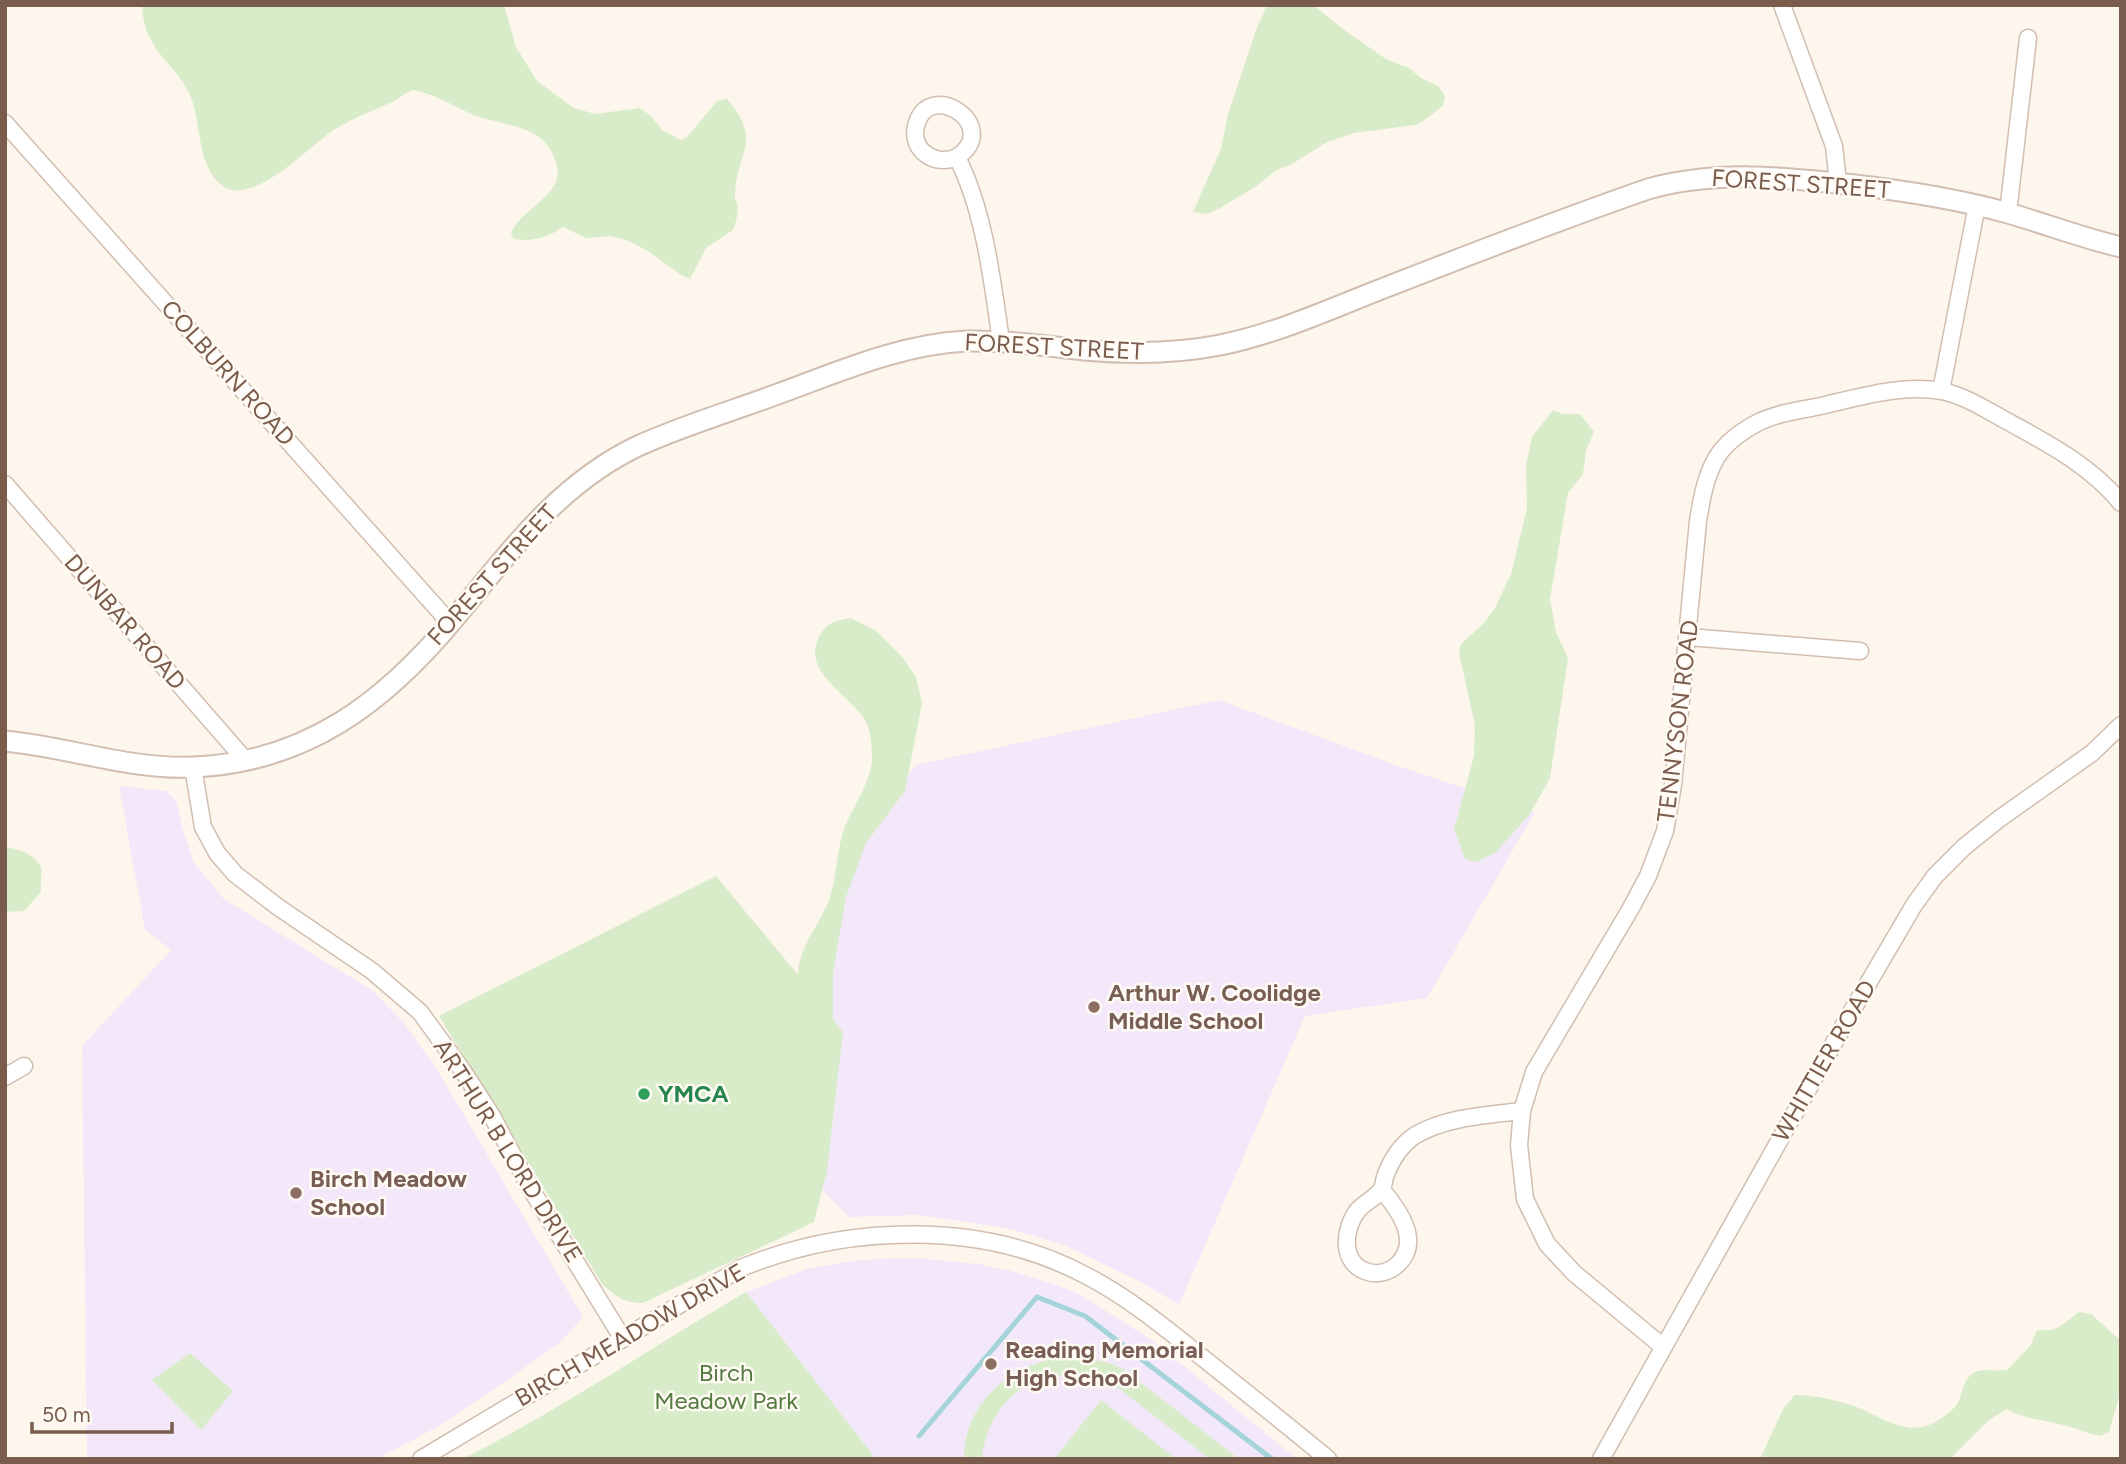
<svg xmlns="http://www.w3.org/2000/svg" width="2126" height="1464" viewBox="0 0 2126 1464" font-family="Figtree,sans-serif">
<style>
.education{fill:#f3e8fa}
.green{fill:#d8ecc9}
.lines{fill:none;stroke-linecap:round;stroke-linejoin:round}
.stream{stroke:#a5d3da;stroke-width:5}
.minor-casing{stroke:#d1beb0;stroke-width:19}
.tertiary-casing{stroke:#d1beb0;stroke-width:23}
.minor{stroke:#fff;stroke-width:16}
.tertiary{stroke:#fff;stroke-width:19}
.education-dot{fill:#8d6e63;stroke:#fffaf3;stroke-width:2.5}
.leisure-dot{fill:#2e9e5b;stroke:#fffaf3;stroke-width:2.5}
.labels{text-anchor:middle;stroke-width:5;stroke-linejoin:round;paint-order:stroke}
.street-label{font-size:24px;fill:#7a5c4d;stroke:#fffaf3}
.education-label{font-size:24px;font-weight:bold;fill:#785e54;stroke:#fffaf3;text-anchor:start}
.leisure-label{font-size:24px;font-weight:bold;fill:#27864d;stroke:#fffaf3;text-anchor:start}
.park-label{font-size:24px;fill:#537a41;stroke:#fffaf3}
</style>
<rect width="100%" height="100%" fill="#fdf6ec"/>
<!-- education -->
<g class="education">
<path d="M1219,700L1401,767L1535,812L1427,998L1305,1016L1179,1305L1143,1283L1066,1246L1011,1229L920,1215L849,1217L800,1167L839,872L916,765Z"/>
<path d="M119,786L166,791L177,802L182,827L194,863L224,899L373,991L404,1023L436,1068L583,1317L561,1342L500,1385L439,1426L377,1459H87L82,1046L171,950L145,930Z"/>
<path d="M917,1258L978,1264L1008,1270L1057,1285L1083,1296L1153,1341L1297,1459H876L746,1292L807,1269L857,1260Z"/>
</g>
<!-- green -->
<g class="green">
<path d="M142,5H504L516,47L537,81L548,89L574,108L595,114L640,108L651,116L662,130L681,140L687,137L717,101L727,99C763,141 738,149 735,193C734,200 735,196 737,203C739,212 736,222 733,230L706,248L690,279L681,275L648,251L627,240L610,236L586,238L563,227C549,237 532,242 514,239L511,234C520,211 547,203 556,181C559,174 558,167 555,160C544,123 498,126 469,113C450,104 434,94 413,90C404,93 399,99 390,103C372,111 354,118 337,128C311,143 250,213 219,183C198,163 201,129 193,103C181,64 144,56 142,5Z"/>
<path d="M1267,5H1313L1343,29L1386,59L1409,68L1421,78L1438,86L1445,96L1443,106L1423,121L1415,125L1354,133L1327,142L1292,164L1275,171L1255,187L1220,208L1207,214L1193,212L1221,149L1228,114L1256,30Z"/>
<path d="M1553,410L1563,414H1580L1594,432L1586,450L1583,474L1568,493L1550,599L1556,632L1568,658L1550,778L1530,814L1495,853L1476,862L1465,859L1454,829L1474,756L1475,725L1459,653L1461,644L1483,624L1495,608L1511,574L1527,508L1526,466L1532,437Z"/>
<path d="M851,618L876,631L903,658L916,677L922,703L905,791L866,843L846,897L833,973V1019L843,1032L827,1171L814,1222L643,1303C624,1303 615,1296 602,1284L439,1016L716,876L798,975C799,945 821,924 830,897C838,872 836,848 846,824C854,806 872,778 872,759C872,749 871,731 866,722C852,695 799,673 820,635C826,623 839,619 851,618Z"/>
<path d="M5,847C17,848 37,855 41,868C42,875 40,885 41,892L24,911L5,912Z"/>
<path d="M746,1292L876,1459H462C561,1410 651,1347 746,1292Z"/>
<path d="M2079,1312L2091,1314L2121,1341V1390L2109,1432L2100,1436C2089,1434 2078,1429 2067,1426C2046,1420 2026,1420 2007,1409L1989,1420L1950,1459H1760L1783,1409L1795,1395C1814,1395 1836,1400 1854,1406C1874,1414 1905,1434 1926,1426C1935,1424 1952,1412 1957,1404C1964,1393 1962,1379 1975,1372C1984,1368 1997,1372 2007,1370L2030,1346L2037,1330H2051L2059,1327Z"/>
<path d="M190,1353L233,1391L201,1430L152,1380Z"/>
<path d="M1072,1356L1107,1362L1123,1369L1239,1459H1210L1113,1384C1050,1358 989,1390 982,1459H964C964,1399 1016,1360 1072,1356Z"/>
<path d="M1101,1400L1176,1459H1054Z"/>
</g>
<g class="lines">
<!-- stream -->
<path class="stream" d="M919,1436L1037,1297L1085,1316L1272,1459"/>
<!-- minor casing -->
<g class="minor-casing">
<g id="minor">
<path d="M1782,5L1834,146L1838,183"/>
<path d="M5,123L450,623"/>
<path d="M957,157C936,167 910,151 916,126C928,77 1003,126 957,157C985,213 992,280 1001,341"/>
<path d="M2008,213L2028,38"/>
<path d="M1941,391L1977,205"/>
<path d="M5,484L246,761"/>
<path d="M1689,637L1860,651"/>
<path d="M193,767L203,827L217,853L235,874L278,907L372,971L420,1012L463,1071L492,1116L529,1186L623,1339"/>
<path d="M5,1077L24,1066"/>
<path d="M1382,1190C1398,1209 1422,1241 1398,1264C1390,1272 1378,1275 1368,1272C1340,1264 1343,1229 1358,1210C1364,1203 1377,1197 1382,1189C1384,1185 1384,1178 1386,1174C1392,1159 1401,1145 1414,1136C1445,1117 1488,1115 1522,1111"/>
<path d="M1662,1346L1574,1273L1547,1244L1525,1199L1519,1145L1522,1111L1534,1072L1631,908L1648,876L1665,831L1673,785L1698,521C1702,497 1706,471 1721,451C1731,439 1745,429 1759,422C1778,413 1800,410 1821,406C1860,397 1901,384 1942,391C1965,396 1985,409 2005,420C2047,443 2090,465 2121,503"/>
<path d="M421,1459L741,1268C848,1224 983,1220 1087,1276C1131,1299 1169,1331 1208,1362C1248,1394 1288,1426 1328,1459"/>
<path d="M1601,1459L1849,1016L1914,905L1935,876L1964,847L1999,819L2092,753L2121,725"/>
</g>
</g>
<!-- tertiary casing -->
<g class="tertiary-casing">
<path id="tertiary" d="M5,741C68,747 130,770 194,767C307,762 385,702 454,619C509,553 558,484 638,446C682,426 729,412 775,395C836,373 900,344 967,341C1006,340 1045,346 1084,350C1130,354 1175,354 1220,345C1276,334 1330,309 1384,288C1471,254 1559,220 1648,189C1716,170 1785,177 1855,185C1906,191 1958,199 2008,213C2046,224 2082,238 2121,247"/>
</g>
<!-- minor -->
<use href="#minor" class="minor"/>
<!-- tertiary -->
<use href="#tertiary" class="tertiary"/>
</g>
<!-- markers -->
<g class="education-dot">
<circle cx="1094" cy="1007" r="7"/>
<circle cx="296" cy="1193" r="7"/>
<circle cx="991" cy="1364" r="7"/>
</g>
<circle class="leisure-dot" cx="644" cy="1094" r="7"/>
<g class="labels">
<!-- street labels -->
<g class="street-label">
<text transform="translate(1801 184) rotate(4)" y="8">FOREST STREET</text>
<text transform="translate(1054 347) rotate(3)" y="8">FOREST STREET</text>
<text transform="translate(228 373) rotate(48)" y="8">COLBURN ROAD</text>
<text transform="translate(492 575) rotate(-48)" y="8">FOREST STREET</text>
<text transform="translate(125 622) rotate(49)" y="8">DUNBAR ROAD</text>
<text transform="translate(1678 721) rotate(-83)" y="8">TENNYSON ROAD</text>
<text transform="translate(1824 1061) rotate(-60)" y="8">WHITTIER ROAD</text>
<text transform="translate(508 1151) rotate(58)" y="8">ARTHUR B LORD DRIVE</text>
<text transform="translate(630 1335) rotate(-30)" y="8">BIRCH MEADOW DRIVE</text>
</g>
<!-- education labels -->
<g class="education-label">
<text x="1108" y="1001">Arthur W. Coolidge<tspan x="1108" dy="28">Middle School</tspan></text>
<text x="310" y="1187">Birch Meadow<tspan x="310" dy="28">School</tspan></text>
<text x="1005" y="1358">Reading Memorial<tspan x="1005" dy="28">High School</tspan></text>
</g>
<!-- leisure labels -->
<g class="leisure-label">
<text x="658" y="1102">YMCA</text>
</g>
<!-- park labels -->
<g class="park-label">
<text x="726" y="1381">Birch<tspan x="726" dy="28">Meadow Park</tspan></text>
</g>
</g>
<!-- border -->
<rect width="2126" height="1464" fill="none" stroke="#7a5c4d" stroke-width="14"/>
<!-- scale -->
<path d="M32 1422v10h140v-10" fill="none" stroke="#7a5c4d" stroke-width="3.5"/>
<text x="42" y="1422" font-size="21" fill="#7a5c4d" stroke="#fffaf3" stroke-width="5" paint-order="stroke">50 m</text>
</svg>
